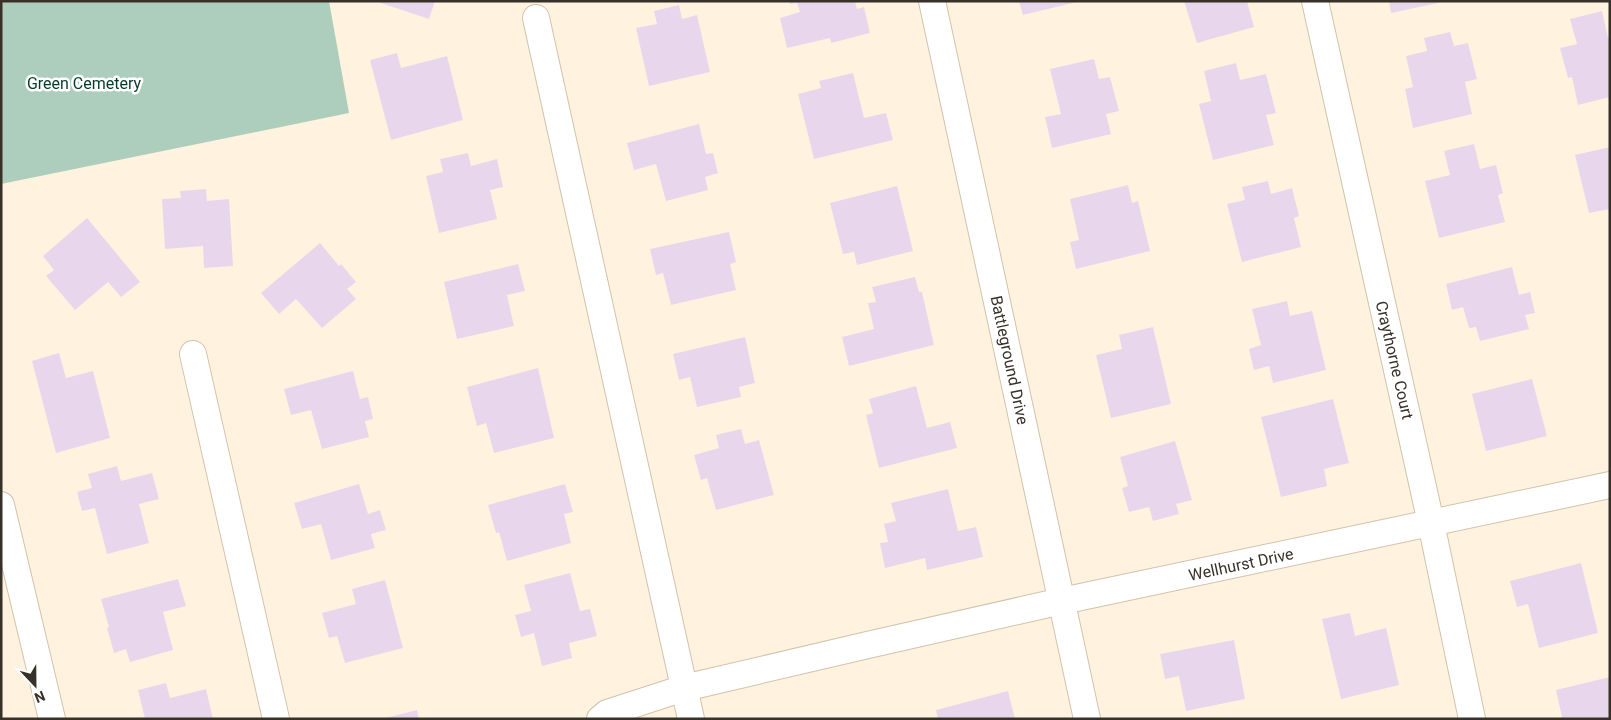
<svg xmlns="http://www.w3.org/2000/svg" width="1611" height="720" viewBox="0 0 1611 720" font-family="Roboto,sans-serif">
<style>
.green{fill:#adcebc}
.building{fill:#e8d7ec}
.lines{fill:none;stroke-linecap:round;stroke-linejoin:round}
.minor-casing{stroke:#d1c2ac;stroke-width:28}
.minor{stroke:#fff;stroke-width:26}
.labels{text-anchor:middle;stroke-width:5;stroke-linejoin:round;paint-order:stroke}
.park-label{font-size:16px;fill:#033c27;stroke:#fff}
.street-label{font-size:16px;fill:#373129;stroke:#fff}
</style>
<rect width="100%" height="100%" fill="#fff3e0"/>
<!-- green -->
<path class="green" d="M1,1H329L349,113L1,184Z"/>
<!-- building -->
<g class="building">
<path d="M375,1H435L429,19Z"/>
<path d="M789,1H855L857,9L864,7L870,33L831,43L830,38L787,48L780,18L800,12L797,3L790,4Z"/>
<path d="M1019,1H1077V2L1023,15Z"/>
<path d="M1184,1H1247L1254,27L1197,43Z"/>
<path d="M1389,1H1443V2L1391,13Z"/>
<path d="M679,5L682,19L697,15L710,72L649,86L636,28L657,24L654,11Z"/>
<path d="M1602,11L1608,38L1610,37V97L1578,105L1572,77L1568,78L1560,48L1577,44L1570,19Z"/>
<path d="M1450,32L1454,46L1468,43L1477,79L1465,82L1472,114L1413,128L1405,89L1413,87L1406,56L1427,51L1424,38Z"/>
<path d="M397,53L401,68L447,56L463,120L391,140L370,60Z"/>
<path d="M1094,59L1099,79L1110,77L1119,111L1106,114L1111,134L1052,148L1045,117L1061,114L1050,69Z"/>
<path d="M1236,63L1240,80L1266,74L1276,113L1266,115L1274,145L1213,160L1199,104L1211,101L1204,71Z"/>
<path d="M853,73L864,118L886,113L893,140L814,159L798,94L821,88L819,81Z"/>
<path d="M699,124L706,154L713,153L718,173L705,177L708,190L666,201L656,164L634,170L627,143Z"/>
<path d="M1474,144L1480,169L1496,165L1503,193L1498,195L1505,222L1439,238L1425,181L1450,175L1444,151Z"/>
<path d="M1610,147V209L1589,213L1575,155Z"/>
<path d="M468,153L471,166L497,159L503,187L490,190L497,219L439,233L426,176L443,172L440,159Z"/>
<path d="M1268,181L1271,194L1292,188L1299,216L1294,218L1301,247L1242,262L1227,204L1245,200L1242,187Z"/>
<path d="M1128,185L1132,203L1138,201L1150,251L1076,269L1070,242L1079,240L1070,199Z"/>
<path d="M897,186L913,251L857,265L854,252L843,254L830,203Z"/>
<path d="M206,189L207,201L229,199L233,266L204,268L203,246L165,249L162,199L181,198L180,191Z"/>
<path d="M87,218L140,282L121,297L108,282L75,310L46,276L54,270L43,256Z"/>
<path d="M729,232L736,262L730,264L736,290L671,305L663,273L656,275L650,249Z"/>
<path d="M320,243L339,266L341,264L356,282L347,289L356,299L322,328L296,299L279,314L261,293Z"/>
<path d="M518,264L525,291L507,295L514,326L457,339L444,282Z"/>
<path d="M1512,267L1519,295L1530,292L1535,313L1525,315L1529,329L1480,341L1476,327L1469,328L1463,307L1452,310L1446,284Z"/>
<path d="M915,277L919,292H922L934,345L849,366L842,337L874,329L868,303L876,302L872,287Z"/>
<path d="M1287,301L1290,316L1312,311L1326,370L1273,383L1269,366L1254,370L1249,349L1261,345L1252,309Z"/>
<path d="M1153,327L1171,404L1111,418L1096,355L1122,349L1119,335Z"/>
<path d="M745,337L755,383L739,387L741,397L697,407L690,377L679,380L673,354Z"/>
<path d="M59,353L66,378L93,371L110,438L56,453L32,361Z"/>
<path d="M538,368L554,438L494,453L486,423L477,426L467,387Z"/>
<path d="M353,371L360,399L368,397L373,419L365,421L369,437L322,449L311,410L291,415L284,389Z"/>
<path d="M1532,379L1547,436L1486,451L1472,394Z"/>
<path d="M916,386L927,428L950,422L957,448L879,468L866,415L873,413L869,399Z"/>
<path d="M1333,399L1349,463L1324,469L1327,486L1281,497L1261,417Z"/>
<path d="M741,429L745,444L759,440L774,495L716,510L707,478L701,480L694,455L719,448L716,435Z"/>
<path d="M1175,441L1192,500L1176,504L1179,514L1153,521L1149,507L1129,512L1122,488L1128,486L1120,457Z"/>
<path d="M117,466L121,481L152,473L159,499L139,504L149,543L107,554L95,508L82,511L77,492L92,488L88,474Z"/>
<path d="M359,484L368,514L380,510L386,530L371,534L375,548L331,560L321,524L302,529L294,503Z"/>
<path d="M565,484L573,512L564,514L571,543L507,561L499,532L496,533L488,505Z"/>
<path d="M948,489L958,531L976,527L983,557L927,570L925,558L885,568L880,543L888,542L884,524L896,521L891,503Z"/>
<path d="M1581,563L1598,633L1539,648L1528,604L1517,607L1510,581Z"/>
<path d="M570,573L580,611L590,609L597,636L569,643L572,658L542,666L534,633L521,637L515,615L531,611L524,585Z"/>
<path d="M178,579L186,606L163,612L173,650L130,662L126,649L114,653L107,628L109,627L101,599Z"/>
<path d="M385,580L403,648L345,663L337,636L329,638L322,613L356,604L352,589Z"/>
<path d="M1350,613L1355,636L1386,628L1399,685L1341,699L1322,619Z"/>
<path d="M1234,640L1245,699L1186,711L1179,676L1165,679L1160,654Z"/>
<path d="M1610,677V719H1559L1562,717L1556,690Z"/>
<path d="M166,683L170,698L206,689L213,719H145L138,690Z"/>
<path d="M1008,691L1015,719H938L936,710Z"/>
<path d="M417,710L419,719H385V718Z"/>
</g>
<g class="lines">
<!-- minor casing -->
<g class="minor-casing">
<g id="minor">
<path d="M932,1L1087,719"/>
<path d="M1315,1L1431,523L1472,719"/>
<path d="M536,18L691,719"/>
<path d="M193,354L276,719"/>
<path d="M1,505L52,719"/>
<path d="M600,719L607,713L684,688L872,644L1062,601L1610,485"/>
</g>
</g>
<!-- minor -->
<use href="#minor" class="minor"/>
</g>
<g class="labels">
<!-- park labels -->
<g class="park-label">
<text x="84" y="89">Green Cemetery</text>
</g>
<!-- street labels -->
<g class="street-label">
<text transform="translate(1010 360) rotate(78)" y="6">Battleground Drive</text>
<text transform="translate(1395 360) rotate(77)" y="6">Craythorne Court</text>
<text transform="translate(1241 564) rotate(-12)" y="6">Wellhurst Drive</text>
</g>
</g>
<!-- border -->
<rect width="1611" height="720" fill="none" stroke="#373129" stroke-width="5"/>
<!-- north arrow -->
<g transform="translate(35 685) rotate(158)" stroke="#ffffff" stroke-width="4" paint-order="stroke">
<path d="M0-4L9 19L0 12L-9 19Z" fill="#373129"/>
<text y="-8" font-size="14" font-weight="bold" text-anchor="middle" fill="#373129">N</text>
</g>
</svg>
